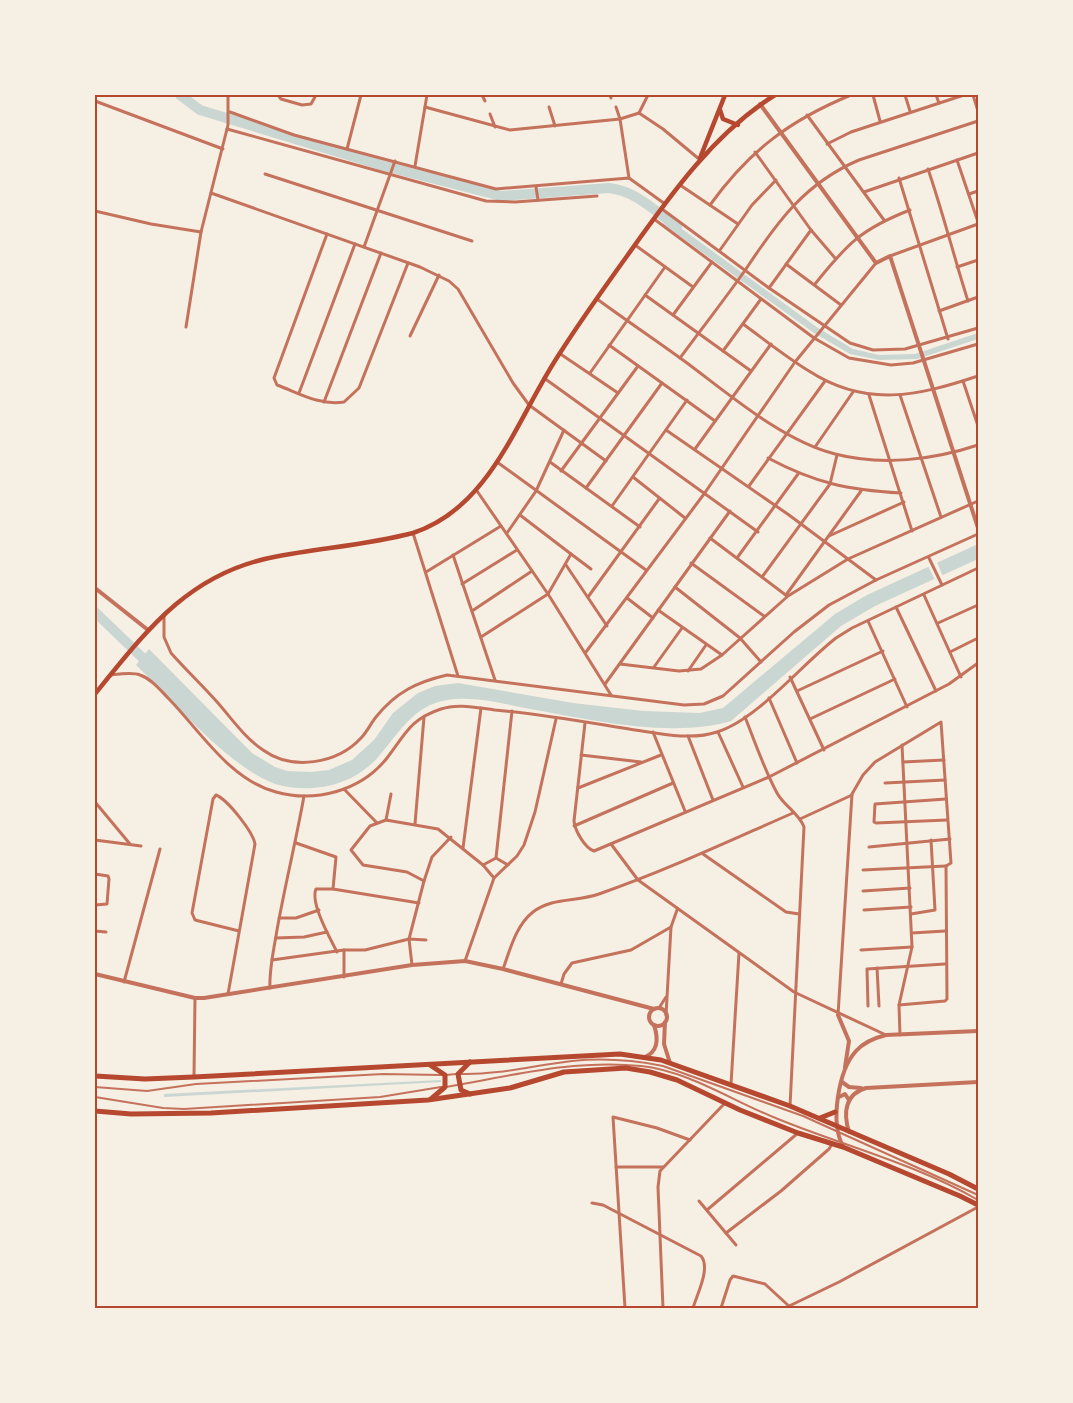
<svg xmlns="http://www.w3.org/2000/svg" width="1073" height="1403" viewBox="0 0 1073 1403" font-family="Rubik,sans-serif">
<style>
.water{fill:#c9d6d2}
.pier{fill:#f6efe4}
.lines{fill:none;stroke-linecap:round;stroke-linejoin:round}
.river{stroke:#c9d6d2;stroke-width:10}
.service{stroke:#c5725c;stroke-width:2}
.minor{stroke:#c5725c;stroke-width:3}
.tertiary{stroke:#c5725c;stroke-width:4}
.secondary{stroke:#b5482f;stroke-width:4.5}
.primary{stroke:#b5482f;stroke-width:5}
.neatline{fill:none;stroke:#b5482f;stroke-width:2}
</style>
<rect width="100%" height="100%" fill="#f6efe4"/>
<!-- water -->
<g class="water">
<path d="M667,218L818,328L853,349L879,355L915,354L978,333V339L917,359L879,360L850,354L814,333L663,224Z"/>
<path d="M978,544V559L875,606L841,626L731,721C672,739 586,719 525,708C501,703 472,696 447,700C414,705 399,733 379,756C355,784 318,793 283,786C236,776 171,699 136,665L149,649L252,753L275,767L287,771L311,772L329,770L352,760L374,740L393,713L418,693L435,686L458,683L573,703L643,711L699,713L723,708L835,614L867,595Z"/>
<path d="M441,1080V1082L164,1097V1094Z"/>
</g>
<!-- pier -->
<path class="pier" d="M937,562L943,577L935,580L928,566Z"/>
<g class="lines">
<!-- river -->
<g class="river">
<path d="M180,95L200,110L384,166L501,196L609,188C636,191 655,211 677,227"/>
<path d="M95,612L152,667"/>
</g>
<!-- service -->
<g class="service">
<path d="M461,1074C499,1075 535,1065 572,1061C602,1058 633,1060 663,1066L803,1116L978,1195"/>
<path d="M446,1075L456,1074"/>
<path d="M95,1087L147,1091L196,1084L383,1074L441,1075"/>
<path d="M446,1087C510,1076 575,1059 641,1066C689,1071 734,1102 778,1119C844,1146 916,1164 978,1200"/>
<path d="M95,1097L163,1108L184,1109L380,1097L441,1087"/>
</g>
<!-- minor -->
<g class="minor">
<path d="M278,95L281,99L302,105L311,104L316,95"/>
<path d="M482,95L485,101"/>
<path d="M610,95L611,98"/>
<path d="M873,95L880,121"/>
<path d="M905,95L910,111"/>
<path d="M936,95L939,103"/>
<path d="M973,95L978,111"/>
<path d="M95,101L223,149"/>
<path d="M425,107L510,130L620,119L639,113"/>
<path d="M549,107L555,126"/>
<path d="M616,107L620,119L629,178"/>
<path d="M230,112L294,135L496,189L629,178L665,204"/>
<path d="M639,113L663,129L699,159"/>
<path d="M639,113L648,95"/>
<path d="M490,114L495,127"/>
<path d="M807,115L884,220"/>
<path d="M227,129L486,201L515,202L597,196"/>
<path d="M827,144L851,132L964,95"/>
<path d="M347,149L361,95"/>
<path d="M755,152L811,230L835,258"/>
<path d="M957,160L978,222"/>
<path d="M415,166L427,95"/>
<path d="M928,169C943,213 954,257 968,301"/>
<path d="M265,174L472,241"/>
<path d="M899,178L948,339"/>
<path d="M680,185L738,224"/>
<path d="M536,187L538,200"/>
<path d="M864,192L978,153"/>
<path d="M211,193L420,267L449,281L458,289L513,383L529,405L606,461"/>
<path d="M969,194L978,191"/>
<path d="M710,205C749,151 790,120 851,95"/>
<path d="M662,209L769,288L850,343L873,350L905,349L978,328"/>
<path d="M95,211L151,224L201,232"/>
<path d="M654,219L814,338L849,358L891,365L913,363L978,344"/>
<path d="M327,234L274,378L277,385C299,393 320,406 344,402L359,388L408,263"/>
<path d="M635,245L693,287"/>
<path d="M364,247L395,161"/>
<path d="M720,250L752,205L776,180"/>
<path d="M890,256L978,224"/>
<path d="M786,264L841,305"/>
<path d="M957,267L978,260"/>
<path d="M815,284C847,244 861,229 910,210"/>
<path d="M769,288L811,230"/>
<path d="M645,295L751,371"/>
<path d="M597,299C627,321 657,341 687,363C730,395 783,441 835,454C882,466 933,460 978,445"/>
<path d="M939,311L978,297"/>
<path d="M673,315L712,262"/>
<path d="M743,324C765,340 786,357 809,371C866,408 918,396 978,376"/>
<path d="M186,327L201,232L228,125V95"/>
<path d="M410,336L439,275"/>
<path d="M609,345L715,421"/>
<path d="M723,351L761,299"/>
<path d="M559,353L618,393"/>
<path d="M680,358C702,328 725,299 746,269C777,222 805,183 859,160L978,121"/>
<path d="M590,373L665,267"/>
<path d="M544,378L758,532"/>
<path d="M963,381L978,426"/>
<path d="M299,393L355,244"/>
<path d="M869,395L912,531"/>
<path d="M900,395L941,517"/>
<path d="M324,402L381,253"/>
<path d="M666,430L789,515L876,580"/>
<path d="M815,447L853,392"/>
<path d="M695,449L771,344"/>
<path d="M768,458C815,483 848,490 901,493"/>
<path d="M497,462L646,570"/>
<path d="M550,462L640,527"/>
<path d="M561,471L638,366"/>
<path d="M633,477L685,518"/>
<path d="M749,486L825,381"/>
<path d="M586,488L662,383"/>
<path d="M477,491L548,594L611,695"/>
<path d="M612,506L687,400"/>
<path d="M413,533L458,676"/>
<path d="M507,533L536,491L564,430"/>
<path d="M829,536L904,502"/>
<path d="M710,538L787,596"/>
<path d="M571,554L591,569"/>
<path d="M453,555L495,680"/>
<path d="M737,558L798,474"/>
<path d="M929,558L942,585"/>
<path d="M691,563L764,616"/>
<path d="M566,565L607,626"/>
<path d="M426,572L501,526"/>
<path d="M762,577L830,484L837,455"/>
<path d="M462,584L517,550"/>
<path d="M675,587L740,638L761,662"/>
<path d="M786,595L861,491"/>
<path d="M924,595L961,677"/>
<path d="M588,597L659,499"/>
<path d="M627,598L653,618"/>
<path d="M896,607L936,691"/>
<path d="M658,610L722,655"/>
<path d="M472,611L532,571"/>
<path d="M164,615V637L171,653C186,670 203,686 218,703C232,719 245,738 263,750C292,771 337,764 361,738C367,732 371,723 376,717C396,692 417,682 447,675L684,705L704,704L723,696L794,632L829,605L876,580L978,534"/>
<path d="M868,621L907,707"/>
<path d="M938,623L978,605"/>
<path d="M481,637L548,594L571,554L520,515"/>
<path d="M586,652L704,494L795,362L876,263"/>
<path d="M950,652L978,638"/>
<path d="M620,664L679,671L701,669L722,655L788,596L848,559L978,501"/>
<path d="M654,667L682,628"/>
<path d="M688,671L706,645"/>
<path d="M111,675C120,674 132,672 140,675C152,679 161,691 169,699C201,732 230,780 276,792C315,803 361,791 387,758C405,735 410,719 441,709C458,703 478,708 495,710C540,714 585,722 629,729C657,733 690,741 717,732C757,720 801,665 836,638L852,628L978,568"/>
<path d="M790,677L824,750"/>
<path d="M605,684L730,511"/>
<path d="M797,691L883,651"/>
<path d="M769,698L797,763"/>
<path d="M745,717C755,742 764,769 777,793C784,806 799,813 804,827L790,1106"/>
<path d="M810,719L895,679"/>
<path d="M585,723L574,821C575,831 585,848 594,851L769,777L949,684L978,663"/>
<path d="M653,732L685,811"/>
<path d="M718,732L743,787"/>
<path d="M688,736L713,800"/>
<path d="M581,755L641,762"/>
<path d="M903,762L944,760"/>
<path d="M885,783L945,780"/>
<path d="M578,788L661,755"/>
<path d="M344,789L377,823"/>
<path d="M946,799L875,804L874,822L876,823L947,820"/>
<path d="M95,802L130,844"/>
<path d="M800,819L852,795"/>
<path d="M386,820L391,794"/>
<path d="M415,824L424,717"/>
<path d="M574,826L673,783"/>
<path d="M95,840L141,846"/>
<path d="M296,843L336,857L333,889"/>
<path d="M611,844L638,880L794,992L886,1035"/>
<path d="M869,847L950,839"/>
<path d="M463,848L481,708"/>
<path d="M703,854L786,912L799,914"/>
<path d="M496,858L508,865"/>
<path d="M483,865L496,858L512,711"/>
<path d="M863,870L946,866"/>
<path d="M95,874L108,876L109,879L107,904L95,905"/>
<path d="M424,881L407,872L363,865L351,850L370,826L386,820L438,829L483,865L494,878"/>
<path d="M863,891L910,888"/>
<path d="M864,910L911,907"/>
<path d="M911,914L935,910L931,840"/>
<path d="M279,918H296L319,910"/>
<path d="M95,931L106,932"/>
<path d="M912,933L945,931"/>
<path d="M276,938L304,937L327,932"/>
<path d="M344,950V977"/>
<path d="M861,950L912,947"/>
<path d="M337,952C330,938 310,903 316,889H333L419,903"/>
<path d="M272,960L344,950H365L409,939L426,940"/>
<path d="M465,961L494,878L517,856L524,845L535,812L556,719"/>
<path d="M412,965L409,939L424,881L432,857L451,837"/>
<path d="M877,968L879,1006"/>
<path d="M503,969C510,950 516,925 533,912C552,897 577,902 599,894C665,871 729,841 793,813"/>
<path d="M124,982L160,849"/>
<path d="M561,984L564,974L572,963L631,950L671,927"/>
<path d="M270,988C269,969 274,949 277,930C285,885 296,841 304,796"/>
<path d="M228,994L255,844C253,832 228,800 216,795L213,799L192,913L195,920L239,931"/>
<path d="M868,1006L867,969L945,964"/>
<path d="M659,1008L666,997"/>
<path d="M666,1015L671,927L677,910"/>
<path d="M838,1015L852,794L863,775L875,762L941,722L951,863L946,866L947,999L945,1001L899,1005"/>
<path d="M900,1035L899,1005L912,947L902,745"/>
<path d="M194,1077L195,998"/>
<path d="M731,1084L739,953"/>
<path d="M616,1167H663"/>
<path d="M699,1201L736,1245"/>
<path d="M592,1203L603,1205L701,1256C711,1268 697,1294 693,1308"/>
<path d="M707,1210L798,1133"/>
<path d="M726,1233L781,1191L829,1149L832,1144"/>
<path d="M625,1308L613,1117L657,1128L690,1140"/>
<path d="M663,1308L658,1187L660,1171L725,1103"/>
<path d="M721,1308L730,1280L733,1276L765,1284L791,1308"/>
<path d="M785,1308L839,1282L978,1207"/>
</g>
<!-- tertiary -->
<g class="tertiary">
<path d="M760,104L876,263L890,256L978,528"/>
<path d="M95,588L148,630"/>
<path d="M95,974L195,998H204L412,965L465,961L503,969L654,1009"/>
<circle cx="658" cy="1017" r="9"/>
<path d="M838,1015L849,1041L845,1067"/>
<path d="M665,1022L664,1044L670,1063"/>
<path d="M645,1057C659,1051 658,1037 654,1025"/>
<path d="M842,1082L849,1087L861,1088"/>
<path d="M839,1097L845,1094L849,1100"/>
<path d="M849,1132C843,1113 845,1094 866,1088L978,1082"/>
<path d="M843,1146C830,1123 838,1071 856,1051C864,1042 874,1038 886,1035L978,1031"/>
</g>
<!-- secondary -->
<g class="secondary">
<path d="M720,110L723,119L738,125"/>
<path d="M700,158L725,95"/>
<path d="M95,694C146,631 189,573 274,557C320,548 367,545 413,533C492,507 517,417 560,353C581,320 604,288 627,256C669,197 713,134 775,95"/>
</g>
<!-- primary -->
<g class="primary">
<path d="M430,1065L445,1075V1087L431,1099"/>
<path d="M95,1076L145,1079L194,1077L620,1054L661,1060L790,1106L949,1174L978,1189"/>
<path d="M470,1094L461,1090L458,1074L470,1062"/>
<path d="M95,1111L131,1114L211,1113L428,1100L510,1088L564,1072L626,1068L650,1072L677,1080L740,1110L798,1133L843,1147L960,1196L978,1205"/>
<path d="M820,1118L835,1112"/>
</g>
</g>
<!-- border -->
<rect width="1073" height="1403" fill="none" stroke="#f6efe4" stroke-width="192"/>
<rect x="96" y="96" width="881" height="1211" class="neatline"/>
</svg>
